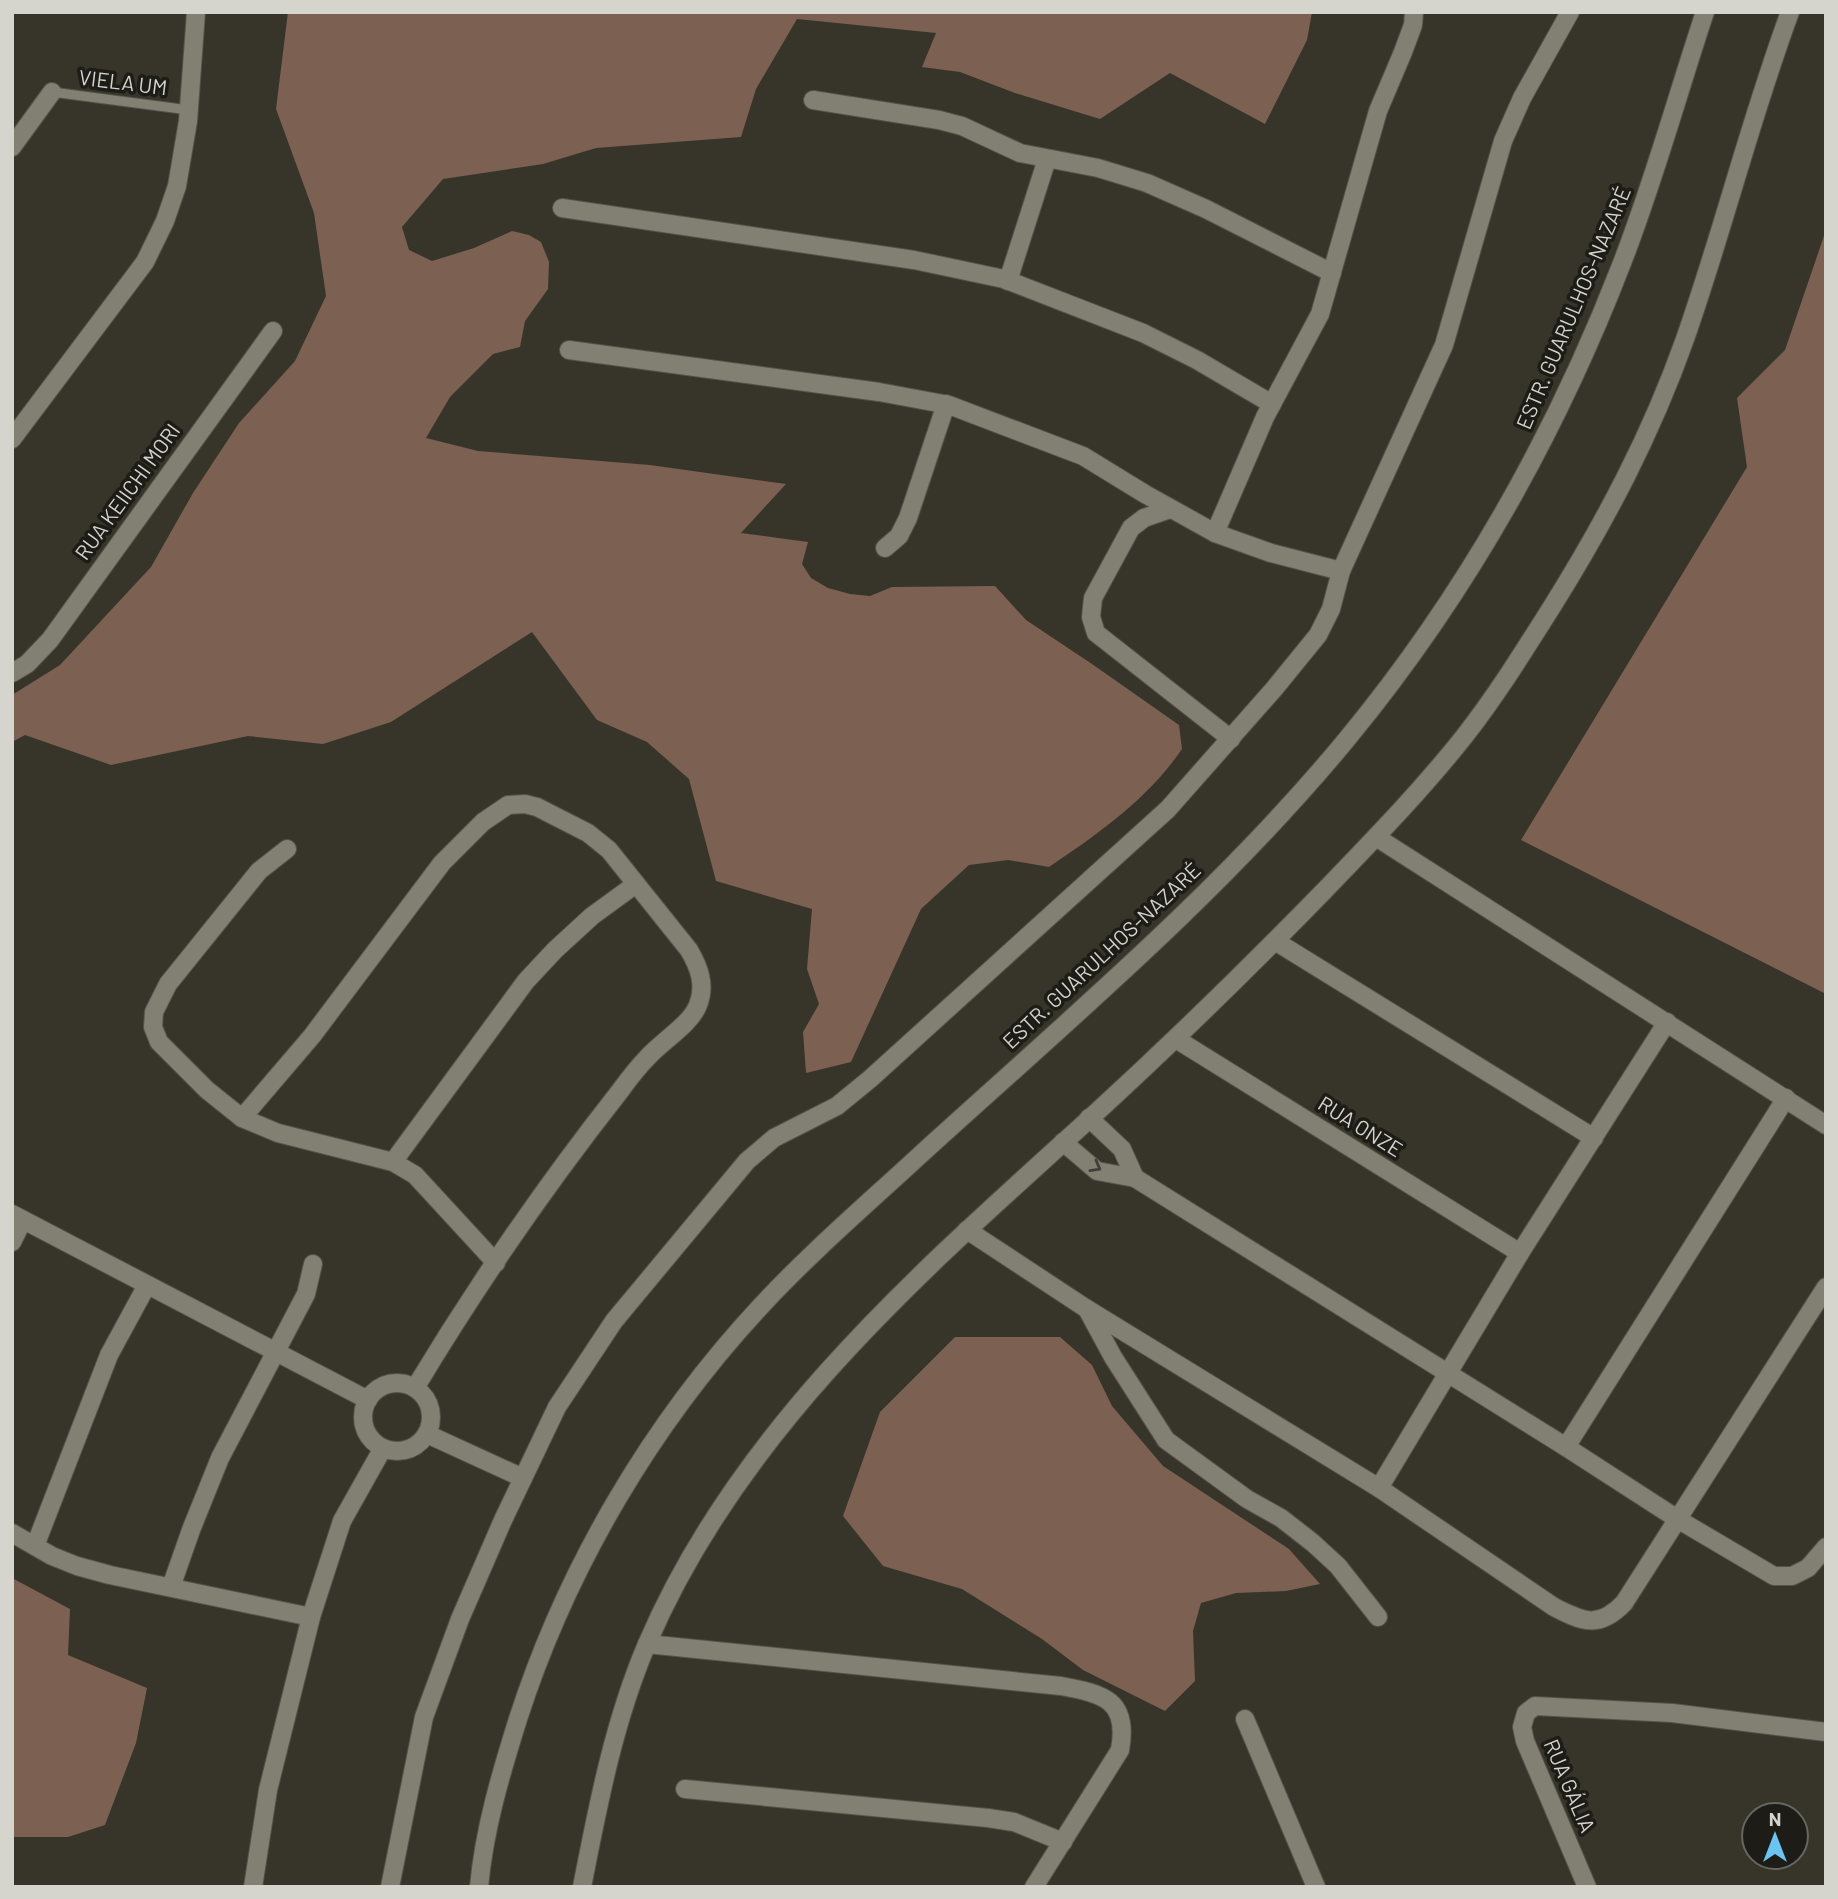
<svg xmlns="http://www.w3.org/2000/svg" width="1838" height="1899" viewBox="0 0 1838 1899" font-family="Barlow,sans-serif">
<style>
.forest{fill:#7c6052}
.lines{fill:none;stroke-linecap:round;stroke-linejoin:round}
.lane-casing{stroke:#555349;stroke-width:11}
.street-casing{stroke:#555349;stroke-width:20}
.secondary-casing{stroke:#555349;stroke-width:20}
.lane{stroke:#828072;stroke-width:9}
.street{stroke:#828072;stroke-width:18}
.secondary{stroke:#828072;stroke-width:18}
.oneway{stroke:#403f37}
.labels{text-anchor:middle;stroke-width:7;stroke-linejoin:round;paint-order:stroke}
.street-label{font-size:21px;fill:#d5d4cd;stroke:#1d1c17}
</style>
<rect width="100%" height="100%" fill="#373529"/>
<!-- forest -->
<g class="forest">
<path d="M288,12H1312L1307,40L1265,124L1170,73L1100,119L1015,93L960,72L922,67L936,33L797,19L756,89L741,137L596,148L543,164L443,179L402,227L409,250L432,261L474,248L512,231L529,235L541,242L549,262L548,289L525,321L520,347L493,354L450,397L426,438L478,451L650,465L786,484L741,533L808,542L802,564L811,578L828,588L850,594L870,596L892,587L995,586L1026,620L1092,664L1179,725L1182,749C1149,798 1098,834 1049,867L1008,860L969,865L921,909L851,1062L806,1073L803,1032L819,1004L807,969L812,909L716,881L689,779L647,742L597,720L532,632L391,722L323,744L248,736L111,765L25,735L12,742V695L60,665L151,567L193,493L239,423L295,361L326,296L314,213L276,109Z"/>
<path d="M1826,230V994L1521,840L1747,467L1737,398L1785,350Z"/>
<path d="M955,1337H1060L1092,1365L1112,1406L1163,1466L1289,1549L1320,1584L1286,1591L1236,1593L1201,1603L1193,1631L1195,1681L1165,1711L1083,1670L1042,1639L962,1589L883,1566L843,1516L880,1412Z"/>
<path d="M12,1578L70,1609L68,1655L147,1688L136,1743L105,1825L68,1837H12Z"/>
</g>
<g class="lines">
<!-- lane casing -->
<g class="lane-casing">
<path id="lane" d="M52,92L189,110"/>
</g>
<!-- street casing -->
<g class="street-casing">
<g id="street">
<path d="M813,100L939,120L962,126L1020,153L1098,168L1147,183L1206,209L1332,273"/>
<path d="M12,147L52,92"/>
<path d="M562,208L914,260L1004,279L1143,333L1197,360L1272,404"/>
<path d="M1008,281L1047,159"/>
<path d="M569,350L879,392L949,405L1083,456L1145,494L1215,533L1271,553L1341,571"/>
<path d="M12,439L145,262L165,221L177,186L188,121L196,12"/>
<path d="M1170,509L1144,518L1131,528L1093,598L1091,617L1096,633L1231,739"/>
<path d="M1215,533L1265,417L1320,314L1378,111L1403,52L1413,25L1414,12"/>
<path d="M885,548L899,536L908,518L946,404"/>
<path d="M12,673L27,664L50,640L273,331"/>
<path d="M1376,837L1826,1125"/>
<path d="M287,849L259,871L168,984L154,1012L153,1027L159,1042L207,1090L242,1118L278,1133L393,1162L415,1175L496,1263"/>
<path d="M1275,941L1594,1138"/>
<path d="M1176,1039L1520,1253"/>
<path d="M242,1118L312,1036L442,863L483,822L508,805L525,804L537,807L588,833L609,850L689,950C699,967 706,985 698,1005C691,1024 661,1042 647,1058C637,1068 628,1080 620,1091C546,1185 477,1285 415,1388"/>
<path d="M1089,1118L1122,1149L1135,1178"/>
<path d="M1063,1142L1097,1171L1135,1178L1566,1447L1679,1520L1774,1576H1792L1808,1568L1826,1547"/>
<path d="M393,1162L526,981L555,950L592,916L636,884"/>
<path d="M12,1214L368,1400"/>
<path d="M967,1230L1087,1309L1379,1488L1554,1607C1583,1622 1599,1629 1624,1603L1826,1287"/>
<path d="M12,1242L23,1220"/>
<path d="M1087,1309L1113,1357L1166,1440L1247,1499L1281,1518L1313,1543L1338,1566L1378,1617"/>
<circle cx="397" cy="1417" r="34"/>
<path d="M427,1434L523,1478"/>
<path d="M1566,1447L1786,1098"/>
<path d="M1379,1488L1520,1253L1667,1022"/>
<path d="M12,1533L52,1556L77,1566L110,1575L311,1617"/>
<path d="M35,1546L109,1355L147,1285"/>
<path d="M171,1587L191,1530L220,1458L306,1294L313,1264"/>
<path d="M647,1644L1061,1686C1104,1694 1129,1700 1120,1750L1034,1887"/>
<path d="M1245,1719L1316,1887"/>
<path d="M685,1789L988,1818L1014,1822L1063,1842"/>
<path d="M253,1887L268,1790L311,1617L342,1521L383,1448"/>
<path d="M390,1887L424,1717L460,1619L503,1520L557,1407L614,1321L747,1161L774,1138L837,1106L870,1079L1168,809L1274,689L1318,635L1331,609L1341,571L1444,345L1503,141L1522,98L1570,12"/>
<path d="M582,1887C598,1805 614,1721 647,1644C738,1431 918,1274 1086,1122C1168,1047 1247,970 1324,891C1372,841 1420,792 1463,738C1496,696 1524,651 1553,605C1606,520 1651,435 1685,339C1723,231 1750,120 1790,12"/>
<path d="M1587,1887L1525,1741L1522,1727L1526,1713L1535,1706L1672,1713L1826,1732"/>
</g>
</g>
<!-- secondary casing -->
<g class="secondary-casing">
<path id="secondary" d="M479,1887C484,1830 501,1773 518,1719C567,1567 652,1423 761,1306C810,1253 866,1205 919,1156C1066,1022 1220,893 1347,739C1464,597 1556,434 1622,263C1654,181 1677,96 1705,12"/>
</g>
<!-- lane -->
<use href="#lane" class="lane"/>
<!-- street -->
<use href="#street" class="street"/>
<!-- secondary -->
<use href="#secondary" class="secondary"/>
</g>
<!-- one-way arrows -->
<defs><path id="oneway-chevron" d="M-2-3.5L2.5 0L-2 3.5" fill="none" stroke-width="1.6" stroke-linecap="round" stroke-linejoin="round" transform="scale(1.75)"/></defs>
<use class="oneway" href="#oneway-chevron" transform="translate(1096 1167) rotate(29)"/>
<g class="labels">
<!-- street labels -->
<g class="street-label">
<text transform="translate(123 83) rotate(7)" y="7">VIELA UM</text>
<text transform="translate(1574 308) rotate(-67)" y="7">ESTR. GUARULHOS-NAZARÉ</text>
<text transform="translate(128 492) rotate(-54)" y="7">RUA KEIICHI MORI</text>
<text transform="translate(1102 956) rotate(-43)" y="7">ESTR. GUARULHOS-NAZARÉ</text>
<text transform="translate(1360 1127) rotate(32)" y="7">RUA ONZE</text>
<text transform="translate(1569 1786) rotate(67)" y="7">RUA GÁLIA</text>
</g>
</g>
<!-- border -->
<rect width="1838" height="1899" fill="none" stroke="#d5d4cd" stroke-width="28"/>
<!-- north arrow -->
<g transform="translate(1775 1836)"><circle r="33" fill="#1d1c17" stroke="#676660" stroke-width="2"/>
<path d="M0-5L12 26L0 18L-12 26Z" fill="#6ac3f1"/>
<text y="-10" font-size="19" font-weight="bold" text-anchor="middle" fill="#d5d4cd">N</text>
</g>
</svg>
